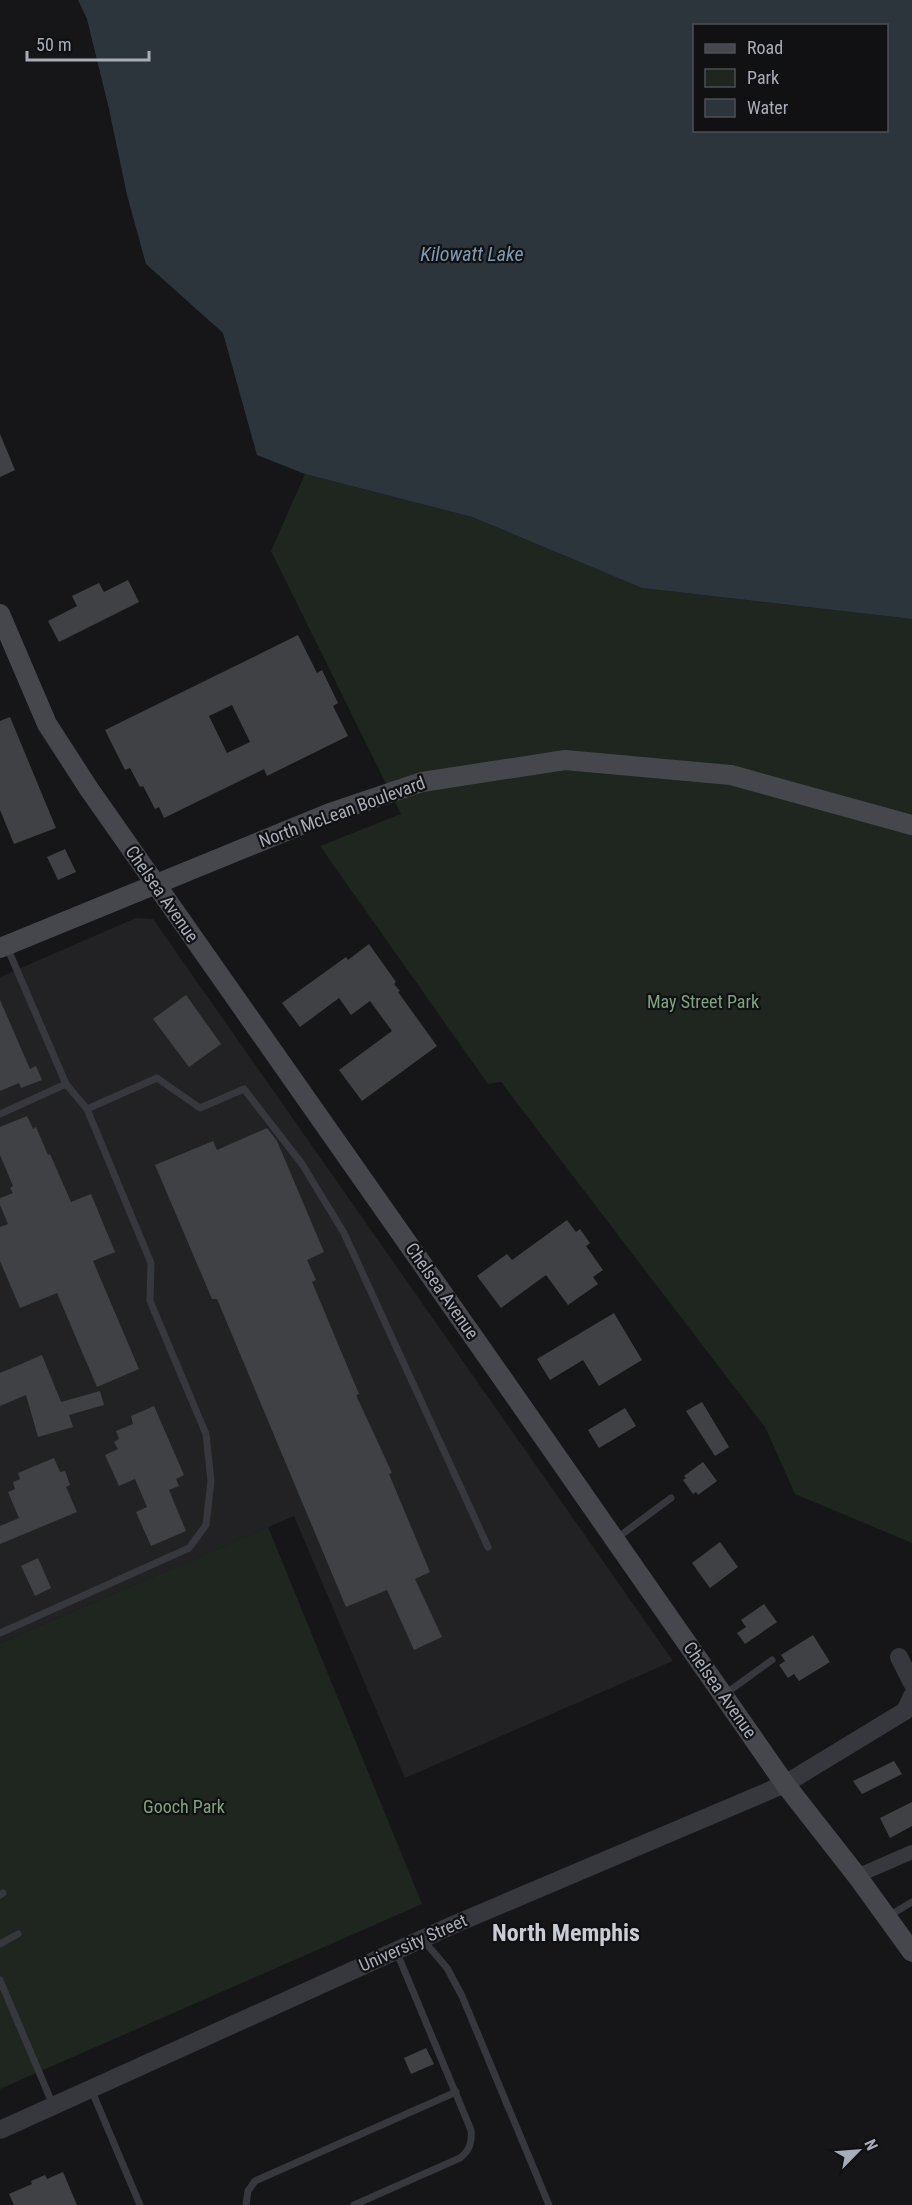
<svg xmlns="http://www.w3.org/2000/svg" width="912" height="2205" viewBox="0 0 912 2205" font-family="'Roboto Condensed',sans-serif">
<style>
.built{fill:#222225}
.green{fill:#1e261f}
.water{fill:#2c353c;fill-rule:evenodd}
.building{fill:#404145;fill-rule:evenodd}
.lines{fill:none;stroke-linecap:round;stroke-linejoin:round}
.service{stroke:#37383d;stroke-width:7}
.minor{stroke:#37383d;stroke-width:14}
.tertiary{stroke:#37383d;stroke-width:18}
.secondary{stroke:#45474d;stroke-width:20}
.labels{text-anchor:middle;stroke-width:4.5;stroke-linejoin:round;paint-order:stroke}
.street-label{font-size:18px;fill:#a8adb8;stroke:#111113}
.park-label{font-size:18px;fill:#7fa381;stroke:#111113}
.water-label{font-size:20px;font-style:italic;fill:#7f9bb3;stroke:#111113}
.district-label{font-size:24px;font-weight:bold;fill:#c9ccd4;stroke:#111113}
</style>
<rect width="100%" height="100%" fill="#161618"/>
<!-- built -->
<path class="built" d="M136,918L153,919L673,1661L405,1778L294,1516L0,1643V977Z"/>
<!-- green -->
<g class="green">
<path d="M305,474L472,517L642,588L912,619V1543L795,1494L765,1427L501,1082L488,1084L320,846L401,814L271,551Z"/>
<path d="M268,1527L422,1904L0,2089V1643Z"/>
</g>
<!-- water -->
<path class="water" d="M78,0H912V619L642,588L472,517L305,474L257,455L223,333L146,264L127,195L109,109L87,19ZM694,26H886V130H694Z"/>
<!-- building -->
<g class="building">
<path d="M0,434L15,470L0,477Z"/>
<path d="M128,580L139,602L59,642L48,621L77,606L72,596L99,583L104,592Z"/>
<path d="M298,635L317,673L322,670L338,703L333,706L348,736L267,776L264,769L164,818L159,807L155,809L143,786L140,787L130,768L125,770L105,730ZM232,705L250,742L227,753L209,716Z"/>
<path d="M10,717L56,828L14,844L0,810V721Z"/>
<path d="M65,849L76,872L58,880L47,857Z"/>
<path d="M369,944L396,982L394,984L400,991L398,992L437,1046L362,1101L339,1070L392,1031L370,1001L351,1015L339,998L300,1027L282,1003L346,957L348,960Z"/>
<path d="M186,995L221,1044L189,1067L153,1019Z"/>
<path d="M0,1000L30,1069L36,1066L42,1080L21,1088L19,1083L0,1091Z"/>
<path d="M27,1116L33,1129L36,1127L48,1155L50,1154L71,1202L91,1194L115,1252L93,1261L139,1369L97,1387L57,1293L20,1308L0,1261V1227L8,1224L0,1205V1198L13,1193L10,1188L13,1186L0,1155V1127Z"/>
<path d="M267,1128L277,1141L324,1252L307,1260L316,1280L312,1282L359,1394L356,1395L392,1473L389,1474L430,1572L415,1579L442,1637L414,1650L387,1590L346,1607L217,1299H212L155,1165L213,1141L217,1150Z"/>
<path d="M567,1220L576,1232L580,1229L590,1243L586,1246L603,1270L593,1277L598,1284L568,1305L546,1275L501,1308L477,1276L507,1254L512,1260Z"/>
<path d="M614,1313L642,1360L599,1386L583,1360L550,1380L537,1359Z"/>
<path d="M42,1355L61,1402L100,1391L104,1405L69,1415L73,1427L38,1437L26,1395L0,1406V1373Z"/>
<path d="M702,1402L729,1447L715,1456L686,1411Z"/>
<path d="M154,1406L184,1475L176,1479L179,1486L169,1490L186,1531L151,1546L136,1512L147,1507L135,1479L119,1486L105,1455L118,1449L114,1442L119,1439L116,1431L133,1424L131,1416Z"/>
<path d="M625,1408L636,1426L599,1448L588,1430Z"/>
<path d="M54,1458L60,1472L65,1471L70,1485L66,1487L77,1512L0,1544V1526L19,1518L8,1492L15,1489L13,1482L20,1479L18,1473Z"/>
<path d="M703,1462L717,1481L698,1495L696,1492L693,1494L683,1480L686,1478L684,1476Z"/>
<path d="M720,1542L738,1567L710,1588L692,1563Z"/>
<path d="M38,1558L51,1588L35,1596L21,1566Z"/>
<path d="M764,1604L777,1622L745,1644L737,1633L746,1627L741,1620Z"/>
<path d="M813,1635L830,1662L799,1681L794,1674L788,1678L779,1665L785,1661L781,1655Z"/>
<path d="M894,1761L902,1774L862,1794L853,1781Z"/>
<path d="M912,1802V1826L890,1838L880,1818Z"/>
<path d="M426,2048L434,2064L411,2074L404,2058Z"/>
<path d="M63,2172L77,2205H14L9,2194L32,2184L31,2181L45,2175L47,2179Z"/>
</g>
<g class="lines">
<!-- service -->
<g class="service">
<path d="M87,1109L157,1078L200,1108L244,1089L302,1164L344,1233L488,1547"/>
<path d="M0,1114L66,1084"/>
<path d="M617,1538L671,1498"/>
<path d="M0,1633L189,1548L206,1525L211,1481L206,1434L150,1301L151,1263L87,1109L66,1084L7,947"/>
<path d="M725,1694L772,1660"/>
<path d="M0,1895L3,1893"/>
<path d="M889,1916L912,1902"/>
<path d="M424,1941L447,1968L462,1996L549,2205"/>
<path d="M0,1944L18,1934"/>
<path d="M0,1980L53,2105"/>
<path d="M91,2089L140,2205"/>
<path d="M246,2205L248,2191L255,2181L456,2092"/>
<path d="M354,2205L460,2158C470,2150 472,2143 471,2130L397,1953"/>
</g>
<!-- minor -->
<path class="minor" d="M857,1876L912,1852"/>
<!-- tertiary -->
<g class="tertiary">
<path d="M899,1657L912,1683"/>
<path d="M0,2130L453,1925L785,1784L905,1711L912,1696"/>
</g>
<!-- secondary -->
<g class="secondary">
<path d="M0,614L47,724L89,789L498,1372L785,1784L857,1876L912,1952"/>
<path d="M0,948L330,813L422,782L565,760L731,775L912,825"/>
</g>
</g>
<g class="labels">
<!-- street labels -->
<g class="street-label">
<text transform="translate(342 812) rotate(-20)" y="6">North McLean Boulevard</text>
<text transform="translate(162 894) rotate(55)" y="6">Chelsea Avenue</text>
<text transform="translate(442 1291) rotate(55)" y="6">Chelsea Avenue</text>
<text transform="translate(720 1690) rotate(55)" y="6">Chelsea Avenue</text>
<text transform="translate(413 1943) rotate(-24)" y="6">University Street</text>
</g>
<!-- park labels -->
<g class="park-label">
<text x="703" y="1008">May Street Park</text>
<text x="184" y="1813">Gooch Park</text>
</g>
<!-- water labels -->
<g class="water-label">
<text x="472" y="261">Kilowatt Lake</text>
</g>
<!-- district labels -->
<g class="district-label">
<text x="566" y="1941">North Memphis</text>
</g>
</g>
<!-- legend -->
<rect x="693" y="24" width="195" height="108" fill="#111113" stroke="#4d4f55" stroke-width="1.5"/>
<rect x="705" y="44" width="30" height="9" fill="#45474d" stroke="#4d4f55" stroke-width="1.5"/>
<text x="747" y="54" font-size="18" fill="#a8adb8">Road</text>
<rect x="705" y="69" width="30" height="18" fill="#1e261f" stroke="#4d4f55" stroke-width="1.5"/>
<text x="747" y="84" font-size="18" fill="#a8adb8">Park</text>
<rect x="705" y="99" width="30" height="18" fill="#2c353c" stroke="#4d4f55" stroke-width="1.5"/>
<text x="747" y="114" font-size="18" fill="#a8adb8">Water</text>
<!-- north arrow -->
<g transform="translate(858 2151) rotate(65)" stroke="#111113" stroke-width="4.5" paint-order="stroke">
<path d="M0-4.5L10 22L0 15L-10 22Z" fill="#a8adb8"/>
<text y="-9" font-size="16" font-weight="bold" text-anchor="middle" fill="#a8adb8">N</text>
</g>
<!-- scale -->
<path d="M27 51v9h122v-9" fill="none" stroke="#a8adb8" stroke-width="3"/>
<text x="36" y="51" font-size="18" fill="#a8adb8" stroke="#111113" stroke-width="4.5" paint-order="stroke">50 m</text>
</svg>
